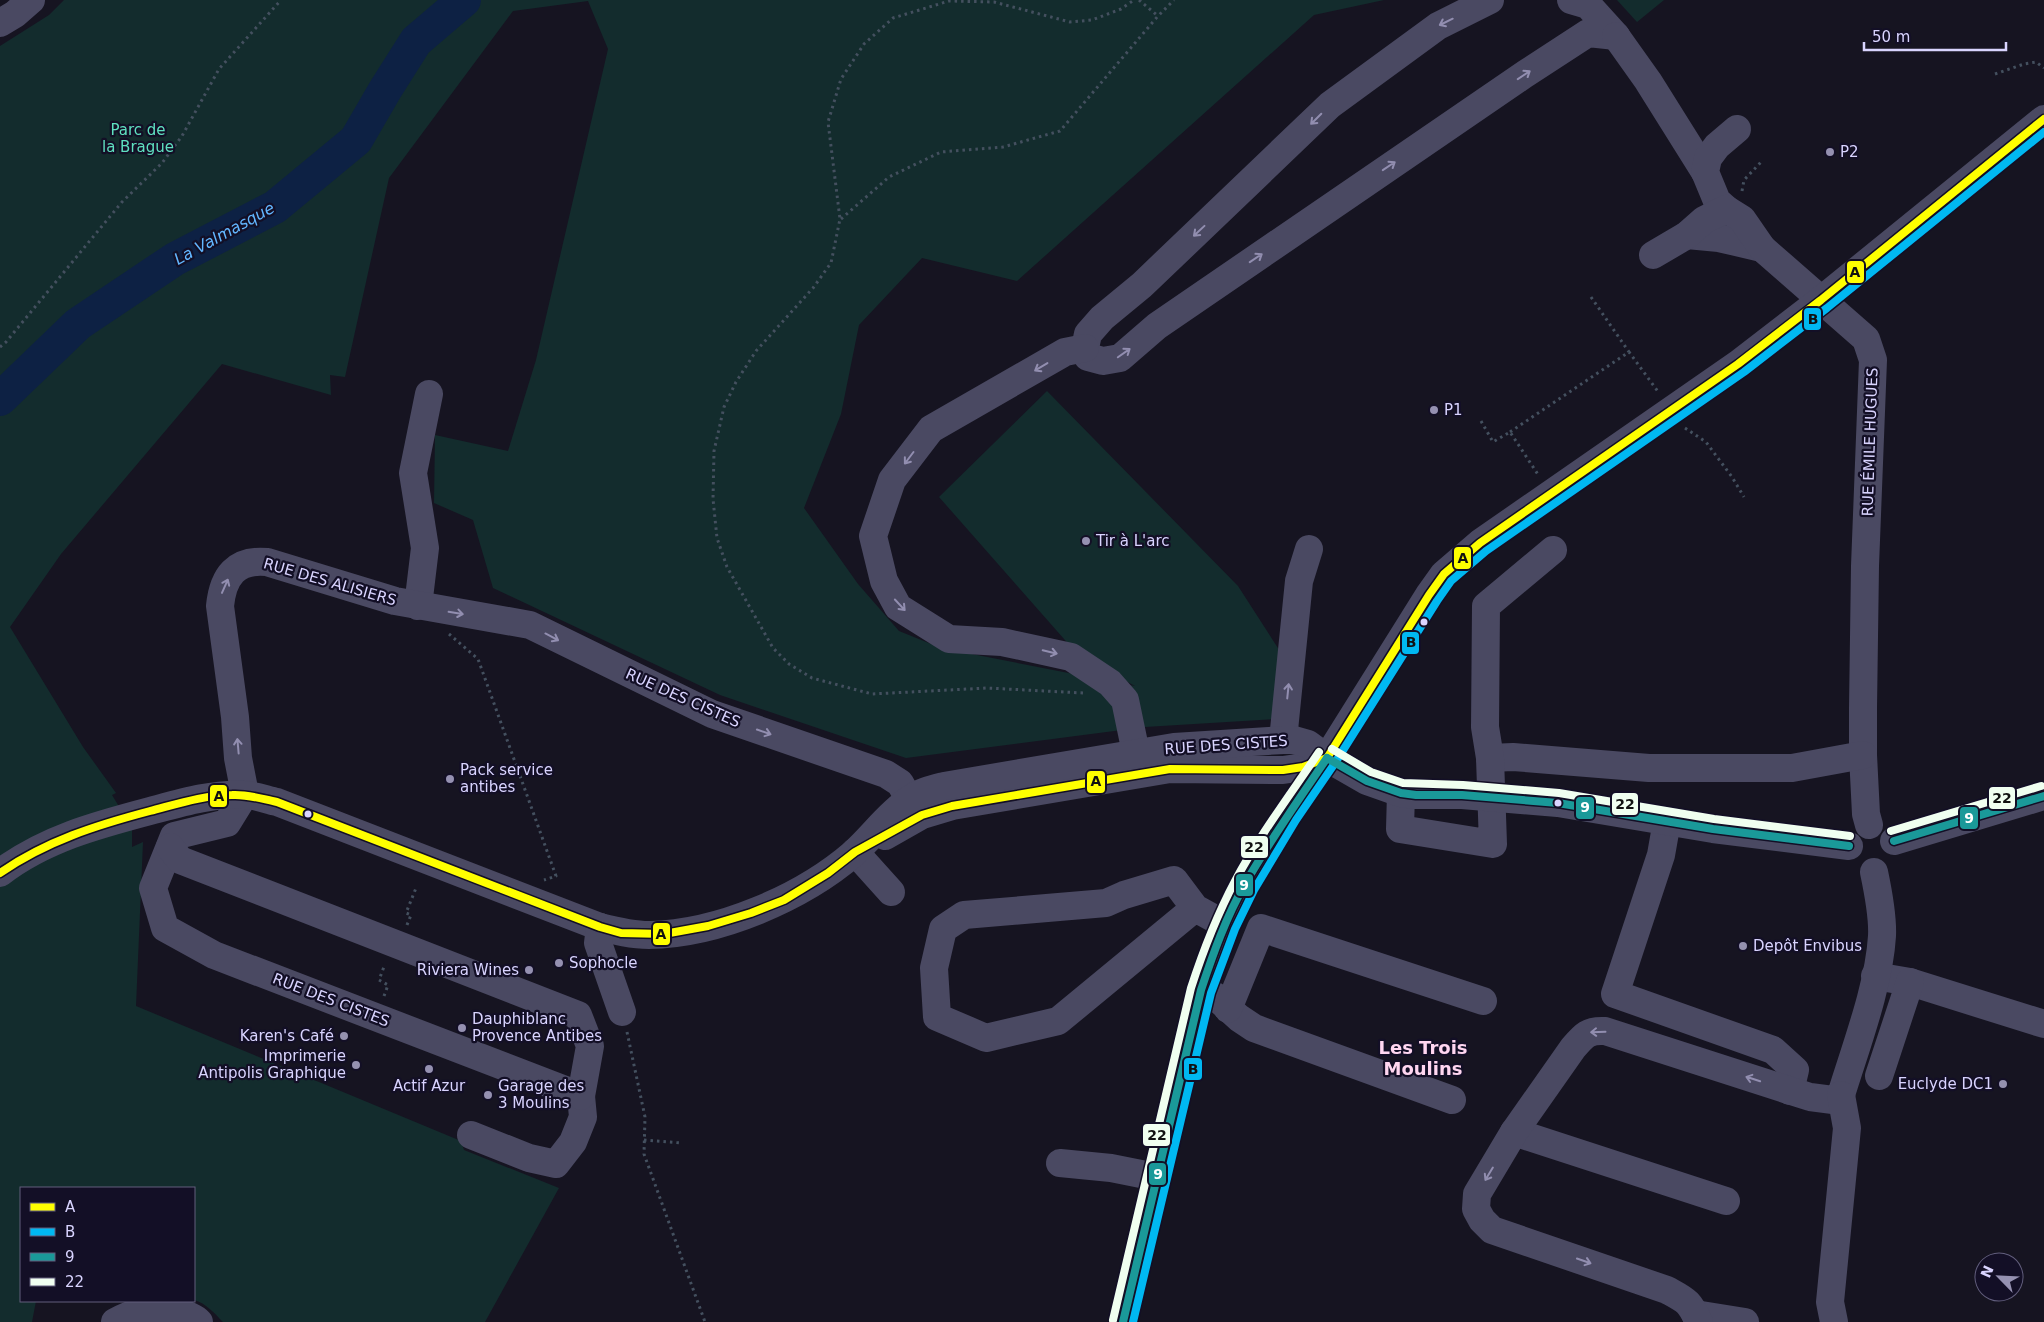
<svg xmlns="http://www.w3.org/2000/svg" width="2044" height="1322" viewBox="0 0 2044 1322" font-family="'DejaVu Sans',sans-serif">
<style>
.green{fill:#132c2d}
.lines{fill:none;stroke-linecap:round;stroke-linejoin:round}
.river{stroke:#0d2144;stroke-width:34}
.path{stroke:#44505f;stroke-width:3;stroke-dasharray:2.5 4;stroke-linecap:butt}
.minor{stroke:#4a4962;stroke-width:28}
.bus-1-casing{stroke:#130f26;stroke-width:11}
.bus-2-casing{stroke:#130f26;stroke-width:11}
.bus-3-casing{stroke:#130f26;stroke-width:11}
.bus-4-casing{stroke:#130f26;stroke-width:11}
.bus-1{stroke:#ff0;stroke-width:8}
.bus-2{stroke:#00b8f2;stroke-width:8}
.bus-3{stroke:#1a9999;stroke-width:8}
.bus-4{stroke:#f0fff0;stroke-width:8}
.oneway{stroke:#928eb0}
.poi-dot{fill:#9591b1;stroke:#130f26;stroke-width:2}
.bus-dot{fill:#d9d4ff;stroke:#130f26;stroke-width:2}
.labels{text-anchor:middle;stroke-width:4.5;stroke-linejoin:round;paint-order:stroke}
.park-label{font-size:15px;fill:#5fe0c0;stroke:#130f26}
.poi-label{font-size:15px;fill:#d9d4ff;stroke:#130f26;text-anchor:start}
.street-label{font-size:15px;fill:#d9d4ff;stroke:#130f26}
.water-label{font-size:16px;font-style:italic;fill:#62b6ff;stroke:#130f26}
.quarter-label{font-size:18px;font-weight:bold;fill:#ffd6f0;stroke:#130f26}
.line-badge{stroke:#130f26;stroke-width:2}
.badge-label{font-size:14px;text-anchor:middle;font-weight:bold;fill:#fff}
.pale-badge-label{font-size:14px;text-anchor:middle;font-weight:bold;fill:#111}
</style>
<rect width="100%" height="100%" fill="#161421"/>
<!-- green -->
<g class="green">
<path d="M64,0H1384L1314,15L1017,281L922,258L859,325L841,414L804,508L858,584L899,631L941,648L1135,686L1079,656L939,497L1047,391L1238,586L1285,659L1278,719L1145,727L906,758L720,695L493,588L473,520L434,503L435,435L508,451L536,360L608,49L588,1L513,11L389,178L345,377L330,375L331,395L222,364L61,554L10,627L83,747L116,793L112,795L132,828V847L143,842L136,1006L461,1141L464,1150L559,1188L485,1322H223C215,1314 206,1303 194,1300V1188H21V1301H36L32,1322H0V46L49,15Z"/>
<path d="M1617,0H1664L1637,22Z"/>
</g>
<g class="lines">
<!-- river -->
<path class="river" d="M0,399L78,324L175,259L275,207L356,140L385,90L416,41L464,0"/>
<!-- path -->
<g class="path">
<path d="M1139,0L1158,16"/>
<path d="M1995,74L2024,64L2036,62L2044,68"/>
<path d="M1742,191L1744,180L1762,161"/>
<path d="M841,219L889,177L941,152L1003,147L1060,131L1158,16L1174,0"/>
<path d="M1591,297L1629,352"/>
<path d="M0,347L6,342L122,202L162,163L182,136L219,69L281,0"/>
<path d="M1481,421L1493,442L1510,432L1539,476"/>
<path d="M1685,428L1706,442L1732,477L1744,497"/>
<path d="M1510,432L1629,352L1659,393"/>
<path d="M449,634L478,659L556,876L544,880"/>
<path d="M1083,693L987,688L872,694L812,678L789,664L773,648L727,567L717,538L713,499L714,451L724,407L736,382L756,351L813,288L831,263L840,219L828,122L841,79L864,44L893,18L949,1L994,2L1070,22L1092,20L1121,9L1134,0"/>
<path d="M407,925L411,915L406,913L416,888"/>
<path d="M384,996L388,985L379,980L385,964"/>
<path d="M627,1032L645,1117L644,1154L705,1322"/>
<path d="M644,1140L681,1143"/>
</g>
<!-- minor -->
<g class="minor">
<path d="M1490,0L1438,26L1330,105L1142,285L1102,318L1088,334L1085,348L1088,357L1103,361L1120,358L1157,326L1525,74L1588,33L1616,36L1588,5L1571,0"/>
<path d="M0,23L15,14L31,0"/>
<path d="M1616,36L1648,81L1705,172"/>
<path d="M1726,209L1717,201L1705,172L1708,158L1717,146L1737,129"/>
<path d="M1687,235L1719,238L1762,248"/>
<path d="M1653,255L1687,235L1704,220L1726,209L1742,219L1762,248L1866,339L1873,360L1865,566L1863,708V755L1866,814L1869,825"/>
<path d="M1085,348L1065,352L931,429L892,480L873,536L884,581L898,607L949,639L1002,642L1071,657L1110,683L1125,700L1136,753"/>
<path d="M418,606L425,548L413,473L429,394"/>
<path d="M1283,740L1299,581L1309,549"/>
<path d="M1490,758L1513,757L1649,768H1792L1863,755"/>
<path d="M1401,793L1400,829L1493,844L1490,758L1485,727L1486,606L1553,550"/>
<path d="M245,794L238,758L235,717L220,606C223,576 236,559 267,562L395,601L530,625L712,714L886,774L900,783L909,799"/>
<path d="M245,794L227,823L174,836L153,888L165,928L214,955L581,1096L583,1117L573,1142L556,1164L529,1158L471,1135"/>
<path d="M1667,821L1661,855L1615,994L1773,1050L1795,1070L1790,1091"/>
<path d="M885,836L922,815L952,806L1170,769L1283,770L1303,767L1327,758"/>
<path d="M1894,841L2044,796"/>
<path d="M170,847L180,860L578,1015L590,1046L581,1096"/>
<path d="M855,852L891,892"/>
<path d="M0,873C44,839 97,825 150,811C180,803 213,793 244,795C255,795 267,800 277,802L600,927C616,931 632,935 649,935C718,934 802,898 854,853C873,836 888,814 909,800C919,792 932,789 944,786L1174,747L1283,740H1294L1308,744L1327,758L1367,781L1401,793L1416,795H1462L1558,803L1713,829L1849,846"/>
<path d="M1195,908L1174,880L1124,895L1106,903L964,915L943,929L934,968L937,1017L986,1038L1058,1021L1195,908L1226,925"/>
<path d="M600,927L598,943L622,1012"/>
<path d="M1875,976L1910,982L2044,1024"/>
<path d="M1215,996L1239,1018L1254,1028L1452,1100"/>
<path d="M1228,1009L1261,928L1483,1001"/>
<path d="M1879,1076L1910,982"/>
<path d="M1514,1132L1726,1201"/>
<path d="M1060,1163L1111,1168L1156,1177"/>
<path d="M1695,1314L1745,1322"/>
<path d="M115,1322C124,1317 135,1313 145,1310C159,1307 190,1312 199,1322"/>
<path d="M1123,1322L1201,990L1226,925L1245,885L1288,815L1327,758L1429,595L1444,574L1480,543L1738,364L1821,300L2044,119"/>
<path d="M1699,1322C1689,1301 1687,1301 1667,1290L1492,1230L1482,1220L1476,1209L1477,1194L1514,1132L1573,1048C1584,1035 1588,1030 1605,1031L1810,1097L1833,1100L1841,1095C1856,1046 1879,986 1882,936C1883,916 1878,891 1874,872"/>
<path d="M1834,1322L1830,1302L1847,1128L1841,1095"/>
</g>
<!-- bus-1 casing -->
<g class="bus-1-casing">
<g id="bus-1">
<path d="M1327,758L1429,595L1444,574L1480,543L1738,364L1821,300L2044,119"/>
<path d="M0,873C46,841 97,825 150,811C177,804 204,795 232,795C248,794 262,799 277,802L600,927L621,933L664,934L708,926L751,913L784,900L828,873L855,852L922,815L952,806L1170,769L1283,770L1303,767L1327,758"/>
</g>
</g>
<!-- bus-2 casing -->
<g class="bus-2-casing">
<path id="bus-2" d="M1133,1322L1211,993L1235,929L1254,890L1296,820L1335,763L1437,601L1451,581L1486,551L1744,372L1827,308L2044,132"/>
</g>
<!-- bus-3 casing -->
<g class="bus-3-casing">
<g id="bus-3">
<path d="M1327,758L1367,781L1401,793L1416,795H1462L1558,803L1713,829L1849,846"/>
<path d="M1894,841L2044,796"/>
<path d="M1123,1322L1201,990C1213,954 1226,917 1245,884C1270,840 1299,799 1327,758"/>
</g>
</g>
<!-- bus-4 casing -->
<g class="bus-4-casing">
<g id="bus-4">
<path d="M1332,749L1371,772L1403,783L1463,785L1559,793L1714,819L1850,836"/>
<path d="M1891,831L2041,786"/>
<path d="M1113,1320L1191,988C1203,951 1217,915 1235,881C1259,836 1290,795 1319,752"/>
</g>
</g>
<!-- bus-1 -->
<use href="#bus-1" class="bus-1"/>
<!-- bus-2 -->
<use href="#bus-2" class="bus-2"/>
<!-- bus-3 -->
<use href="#bus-3" class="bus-3"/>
<!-- bus-4 -->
<use href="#bus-4" class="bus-4"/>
</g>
<!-- one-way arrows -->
<defs><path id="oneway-shaft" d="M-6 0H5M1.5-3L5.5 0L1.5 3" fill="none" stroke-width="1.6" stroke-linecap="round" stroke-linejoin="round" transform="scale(1.25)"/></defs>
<g class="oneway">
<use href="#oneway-shaft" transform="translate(1446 22) rotate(154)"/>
<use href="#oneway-shaft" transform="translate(1524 75) rotate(-34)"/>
<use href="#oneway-shaft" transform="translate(1316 119) rotate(135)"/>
<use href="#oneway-shaft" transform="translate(1389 166) rotate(-34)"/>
<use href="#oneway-shaft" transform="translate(1199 231) rotate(137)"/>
<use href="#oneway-shaft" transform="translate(1256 258) rotate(-34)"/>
<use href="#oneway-shaft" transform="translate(1124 353) rotate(-35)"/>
<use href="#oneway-shaft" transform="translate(1041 367) rotate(149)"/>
<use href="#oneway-shaft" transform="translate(909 458) rotate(127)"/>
<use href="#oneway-shaft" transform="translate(225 586) rotate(-66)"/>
<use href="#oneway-shaft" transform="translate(900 605) rotate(47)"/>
<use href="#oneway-shaft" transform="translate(456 613) rotate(9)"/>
<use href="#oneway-shaft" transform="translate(552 637) rotate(28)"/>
<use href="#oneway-shaft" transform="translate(1050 652) rotate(13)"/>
<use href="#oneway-shaft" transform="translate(1288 691) rotate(-84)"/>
<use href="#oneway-shaft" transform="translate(764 732) rotate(19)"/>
<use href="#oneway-shaft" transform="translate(238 746) rotate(-95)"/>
<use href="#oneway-shaft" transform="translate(1598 1032) rotate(178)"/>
<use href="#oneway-shaft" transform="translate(1753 1079) rotate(-162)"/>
<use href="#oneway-shaft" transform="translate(1489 1174) rotate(121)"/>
<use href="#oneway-shaft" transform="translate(1584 1261) rotate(19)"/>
</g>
<!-- markers -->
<g class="poi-dot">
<circle cx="1830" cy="152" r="5"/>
<circle cx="1434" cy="410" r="5"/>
<circle cx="1086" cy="541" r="5"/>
<circle cx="450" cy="779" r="5"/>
<circle cx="1743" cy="946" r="5"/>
<circle cx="559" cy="963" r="5"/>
<circle cx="529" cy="970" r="5"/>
<circle cx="462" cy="1028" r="5"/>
<circle cx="344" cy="1036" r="5"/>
<circle cx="356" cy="1065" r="5"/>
<circle cx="429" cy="1069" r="5"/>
<circle cx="2003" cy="1084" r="5"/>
<circle cx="488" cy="1095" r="5"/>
</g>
<g class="bus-dot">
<circle cx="1424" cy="622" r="4.5"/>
<circle cx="1558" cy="803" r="4.5"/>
<circle cx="308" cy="814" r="4.5"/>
</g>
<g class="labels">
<!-- park labels -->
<g class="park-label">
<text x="138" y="135">Parc de<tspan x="138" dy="17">la Brague</tspan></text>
</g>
<!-- poi labels -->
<g class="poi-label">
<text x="1840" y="157">P2</text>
<text x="1444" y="415">P1</text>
<text x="1096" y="546">Tir à L'arc</text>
<text x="460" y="775">Pack service<tspan x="460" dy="17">antibes</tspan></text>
<text x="1753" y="951">Depôt Envibus</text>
<text x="569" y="968">Sophocle</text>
<text x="519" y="975" text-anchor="end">Riviera Wines</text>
<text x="472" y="1024">Dauphiblanc<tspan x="472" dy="17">Provence Antibes</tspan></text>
<text x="334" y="1041" text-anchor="end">Karen's Café</text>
<text x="346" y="1061" text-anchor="end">Imprimerie<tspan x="346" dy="17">Antipolis Graphique</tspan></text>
<text x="1993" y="1089" text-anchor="end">Euclyde DC1</text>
<text x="429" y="1091" text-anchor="middle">Actif Azur</text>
<text x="498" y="1091">Garage des<tspan x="498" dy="17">3 Moulins</tspan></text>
</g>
<!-- street labels -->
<g class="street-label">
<text transform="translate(1870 442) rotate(-88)" y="5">RUE ÉMILE HUGUES</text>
<text transform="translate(330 582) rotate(16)" y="5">RUE DES ALISIERS</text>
<text transform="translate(683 698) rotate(24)" y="5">RUE DES CISTES</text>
<text transform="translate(1226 745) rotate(-4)" y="5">RUE DES CISTES</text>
<text transform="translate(331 1000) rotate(21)" y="5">RUE DES CISTES</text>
</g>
<!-- water labels -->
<g class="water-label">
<text transform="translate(224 233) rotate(-29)" y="6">La Valmasque</text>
</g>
<!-- quarter labels -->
<g class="quarter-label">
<text x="1423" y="1054">Les Trois<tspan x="1423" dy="21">Moulins</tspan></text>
</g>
</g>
<g class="line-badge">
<rect x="1846" y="260" width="19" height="24" rx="5" fill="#ff0"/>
<rect x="1803" y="307" width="19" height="24" rx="5" fill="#00b8f2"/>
<rect x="1453" y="546" width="19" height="24" rx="5" fill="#ff0"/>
<rect x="1401" y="631" width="19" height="24" rx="5" fill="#00b8f2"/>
<rect x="1086" y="770" width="20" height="24" rx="5" fill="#ff0"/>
<rect x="209" y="784" width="19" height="24" rx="5" fill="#ff0"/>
<rect x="1988" y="786" width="28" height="24" rx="5" fill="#f0fff0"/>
<rect x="1611" y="792" width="28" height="24" rx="5" fill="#f0fff0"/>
<rect x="1575" y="796" width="20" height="24" rx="5" fill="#1a9999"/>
<rect x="1959" y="806" width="20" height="24" rx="5" fill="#1a9999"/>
<rect x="1240" y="835" width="29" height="24" rx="5" fill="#f0fff0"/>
<rect x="1235" y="873" width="19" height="24" rx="5" fill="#1a9999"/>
<rect x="652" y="922" width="19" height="24" rx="5" fill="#ff0"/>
<rect x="1183" y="1057" width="20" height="24" rx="5" fill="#00b8f2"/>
<rect x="1142" y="1123" width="29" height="24" rx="5" fill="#f0fff0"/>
<rect x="1148" y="1162" width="19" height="24" rx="5" fill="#1a9999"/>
</g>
<g class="badge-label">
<text x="1585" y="812">9</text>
<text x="1969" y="823">9</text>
<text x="1244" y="890">9</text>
<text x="1158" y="1179">9</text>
</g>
<g class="pale-badge-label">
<text x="1855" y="277">A</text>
<text x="1813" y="324">B</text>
<text x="1463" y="563">A</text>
<text x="1411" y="647">B</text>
<text x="1096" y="786">A</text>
<text x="219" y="801">A</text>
<text x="2002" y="803">22</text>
<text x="1625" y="809">22</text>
<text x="1254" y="852">22</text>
<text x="661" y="939">A</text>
<text x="1193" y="1074">B</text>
<text x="1157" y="1140">22</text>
</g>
<!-- legend -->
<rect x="20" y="1187" width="175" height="115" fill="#130f26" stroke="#625e7d"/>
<rect x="30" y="1203" width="25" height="8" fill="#ffff00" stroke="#625e7d"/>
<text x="65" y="1212" font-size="15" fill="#d9d4ff">A</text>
<rect x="30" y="1228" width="25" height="8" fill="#00b8f2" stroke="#625e7d"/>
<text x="65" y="1237" font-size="15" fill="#d9d4ff">B</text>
<rect x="30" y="1253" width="25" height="8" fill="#1a9999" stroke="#625e7d"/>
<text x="65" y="1262" font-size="15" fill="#d9d4ff">9</text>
<rect x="30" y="1278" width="25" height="8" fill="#f0fff0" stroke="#625e7d"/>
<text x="65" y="1287" font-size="15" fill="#d9d4ff">22</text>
<!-- north arrow -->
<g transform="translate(1999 1277) rotate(294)"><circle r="24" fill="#130f26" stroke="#625e7d"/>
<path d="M0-4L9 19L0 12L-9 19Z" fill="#9591b1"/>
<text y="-8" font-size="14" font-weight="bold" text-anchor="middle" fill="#d9d4ff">N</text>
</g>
<!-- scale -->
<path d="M1864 42v8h142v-8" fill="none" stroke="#d9d4ff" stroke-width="2.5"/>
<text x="1872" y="42" font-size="15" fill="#d9d4ff" stroke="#130f26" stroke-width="4" paint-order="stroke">50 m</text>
</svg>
